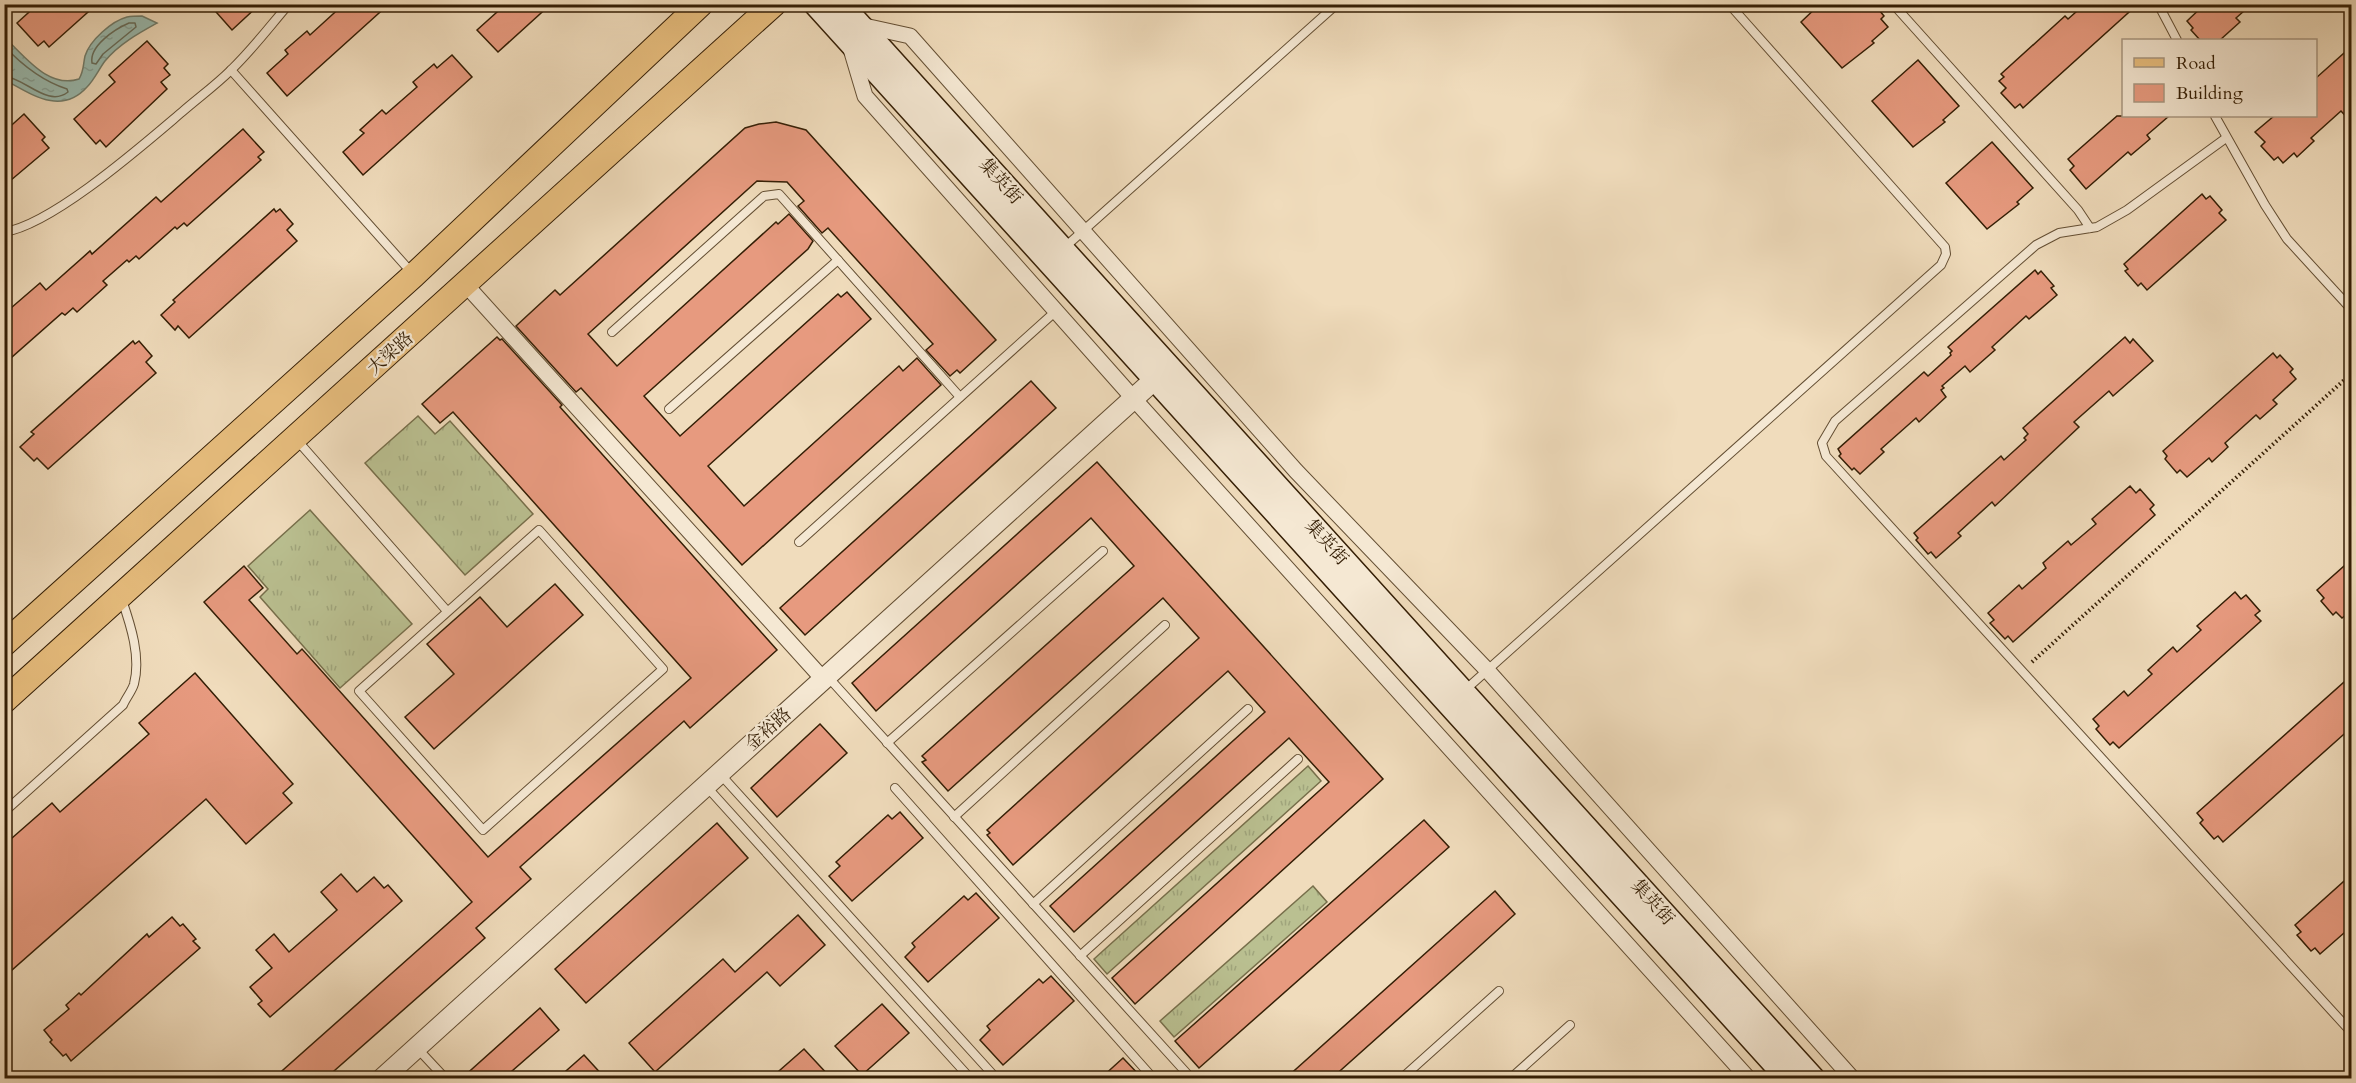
<svg xmlns="http://www.w3.org/2000/svg" width="2356" height="1083" viewBox="0 0 2356 1083" font-family="Cardo,'Noto Serif SC',serif">
<style>
.grass{fill:url(#grass-tufts);stroke:#776f4b;stroke-width:1.5}
.water{fill:url(#water-ripples);stroke:#717d6c;stroke-width:1.5}
.lines{fill:none;stroke-linecap:round;stroke-linejoin:round}
.shore{stroke:#676d5b;stroke-width:1.5}
.building{fill:#e79a7f;stroke:#341e05;stroke-width:1.5}
.service-casing{stroke:#634e33;stroke-width:10}
.minor-casing{stroke:#634e33;stroke-width:17}
.tertiary-casing{stroke:#634e33;stroke-width:22}
.secondary-casing{stroke:#341e05;stroke-width:25}
.primary-casing{stroke:#341e05;stroke-width:26}
.path{stroke:#341e05;stroke-width:4;stroke-dasharray:1.5 3;stroke-linecap:butt}
.service{stroke:#f5e8d3;stroke-width:8}
.minor{stroke:#f5e8d3;stroke-width:15}
.tertiary{stroke:#f5e8d3;stroke-width:20}
.secondary{stroke:#f5e8d3;stroke-width:22}
.primary{stroke:#e8be7e;stroke-width:24}
.labels{text-anchor:middle;stroke-width:4.5;stroke-linejoin:round;paint-order:stroke}
.street-label{font-size:18px;fill:#341e05;stroke:#f5e8d3}
</style>
<defs>
<pattern id="grass-tufts" width="24" height="20" patternUnits="userSpaceOnUse" patternTransform="scale(1.5)"><rect width="24" height="20" fill="#bac091"/><path d="M3 7l-1-3M5 7V3M7 7l1-3M15 17l-1-3M17 17v-4M19 17l1-3" fill="none" stroke="#a0a57c"/></pattern>
<pattern id="water-ripples" width="26" height="14" patternUnits="userSpaceOnUse" patternTransform="scale(1.5)"><rect width="26" height="14" fill="#9abcb1"/><path d="M2 4q2-2 4 0t4 0M15 11q2-2 4 0t4 0" fill="none" stroke="#85a197"/></pattern>
</defs>
<rect width="100%" height="100%" fill="#f0dcbc"/>
<filter id="stains"><feTurbulence type="fractalNoise" baseFrequency=".00333" numOctaves="4"/><feColorMatrix values="0 0 0 0 .2 0 0 0 0 .09 0 0 0 0 .02 0 0 0 .5 -.17"/></filter>
<radialGradient id="worn" r=".72"><stop offset=".6" stop-color="#630" stop-opacity="0"/><stop offset="1" stop-color="#630" stop-opacity=".3"/></radialGradient>
<!-- grass -->
<g class="grass">
<path d="M418,416L435,434L450,421L533,514L465,575L365,463Z"/>
<path d="M310,510L412,624L340,688L260,597L268,589L248,566Z"/>
<path d="M1308,766L1321,781L1107,974L1094,959Z"/>
<path d="M1313,886L1327,902L1174,1037L1160,1021Z"/>
</g>
<!-- water -->
<path class="water" d="M142,16L157,23C139,33 119,44 105,61C99,69 94,80 87,87C61,116 31,94 5,80V38C25,56 48,89 79,79C84,71 83,65 85,56C90,40 112,21 127,17C132,16 137,16 142,16Z"/>
<g class="lines">
<!-- shore -->
<g class="shore">
<path d="M129,23H135L136,27L103,54L96,64L92,63C89,46 115,29 129,23Z"/>
<path d="M4,46C22,65 42,81 67,89L68,92C48,108 25,78 4,76"/>
</g>
</g>
<!-- building -->
<g class="building">
<path d="M38,4H97L49,47L44,41L38,46L17,23Z"/>
<path d="M209,4H260L232,30Z"/>
<path d="M344,4H389L287,96L267,73L288,54L285,50L307,31L310,35Z"/>
<path d="M506,4H551L498,52L477,30Z"/>
<path d="M1820,4H1874L1884,16L1881,19L1888,27L1872,41L1874,43L1842,68L1801,22Z"/>
<path d="M2085,4H2138L2023,108L2020,104L2015,108L2001,93L2006,88L1999,81L2004,77L2001,74L2065,16L2068,19Z"/>
<path d="M2205,4H2252L2236,18L2240,22L2220,40H2200L2191,30L2193,28L2187,21Z"/>
<path d="M147,41L168,64L164,68L170,75L161,82L167,89L106,147L100,140L96,144L74,119L115,82L109,75Z"/>
<path d="M2352,46V123L2341,111L2311,138L2314,141L2297,157L2294,153L2283,163L2278,157L2274,160L2261,146L2265,142L2255,132L2274,116H2316V78Z"/>
<path d="M452,55L472,77L363,175L343,152L364,133L360,130L382,110L386,114L417,87L413,82L434,64L437,68Z"/>
<path d="M1918,60L1959,106L1943,120L1945,122L1913,147L1872,101Z"/>
<path d="M24,114L45,137L42,140L49,148L4,186V132Z"/>
<path d="M2117,116H2169L2147,135L2150,139L2131,155L2128,152L2086,189L2070,170L2074,166L2068,159Z"/>
<path d="M776,122L806,130L996,340L960,373L957,370L950,376L926,350L933,344L828,228L822,233L798,206L804,201L787,182L757,181L588,334L617,366L776,222L778,224L789,214L813,241L808,249L644,396L680,436L838,294L841,297L847,292L871,319L708,466L744,506L899,366L903,371L917,358L941,385L742,565L581,388L576,392L516,326L555,290L560,295L745,128L759,124Z"/>
<path d="M243,129L264,152L258,157L261,160L187,226L184,223L177,229L175,227L139,259L136,256L129,262L127,260L103,281L107,285L77,312L73,308L65,315L62,313L4,364V314L40,283L46,290L90,251L92,254L156,197L161,202Z"/>
<path d="M1992,142L2033,188L2017,202L2019,204L1987,229L1946,183Z"/>
<path d="M2202,194L2206,199L2210,196L2222,210L2219,213L2226,220L2147,290L2141,283L2138,286L2125,271L2128,269L2124,264Z"/>
<path d="M274,209L276,212L280,209L293,224L287,230L297,241L189,338L178,326L175,330L161,315L175,302L173,300Z"/>
<path d="M2035,270L2038,274L2041,271L2054,286L2051,288L2057,295L2029,319L2026,316L1992,347L1995,350L1970,372L1965,366L1942,386L1944,388L1941,390L1946,397L1919,422L1916,418L1881,449L1884,452L1860,474L1854,468L1852,470L1839,456L1841,454L1838,449L1924,372L1928,376L1951,355L1950,353L1952,351L1948,347Z"/>
<path d="M497,337L500,340L502,339L562,405L560,407L777,650L690,728L684,721L520,867L531,879L476,928L485,938L326,1078H274L472,902L204,602L244,566L263,588L249,600L297,654L302,649L488,857L691,678L453,412L440,423L422,404Z"/>
<path d="M2125,337L2130,343L2133,339L2153,361L2113,396L2109,391L2074,422L2079,427L1995,506L1992,502L1958,533L1961,536L1936,558L1931,552L1928,554L1916,540L1918,538L1914,533L2001,456L2004,460L2026,440L2024,438L2028,434L2023,428Z"/>
<path d="M133,341L135,344L139,341L152,356L146,362L156,373L48,469L37,458L34,461L20,447L34,434L31,432Z"/>
<path d="M2273,353L2277,358L2280,355L2293,369L2290,372L2296,379L2273,400L2277,404L2260,419L2256,415L2225,443L2228,447L2212,462L2209,458L2187,477L2180,470L2177,473L2165,459L2167,456L2163,451Z"/>
<path d="M1031,381L1056,408L805,635L780,608Z"/>
<path d="M1097,462L1383,779L1135,1004L1112,978L1329,782L1289,738L1074,932L1050,906L1265,712L1228,671L1013,865L987,835L990,833L987,830L1199,638L1163,598L948,791L922,762L926,760L922,756L1134,566L1091,518L876,711L852,683Z"/>
<path d="M2130,486L2136,493L2140,489L2154,505L2150,509L2155,515L2013,642L2008,636L2005,639L1990,623L1994,620L1988,613L2019,585L2022,589L2046,568L2043,563L2068,541L2071,545L2096,524L2092,519Z"/>
<path d="M2352,559V610L2342,618L2336,612L2333,615L2321,601L2324,598L2317,590Z"/>
<path d="M555,584L583,615L434,749L405,717L454,674L427,644L480,597L507,627Z"/>
<path d="M2235,592L2241,599L2246,595L2260,611L2255,615L2261,621L2119,748L2113,742L2110,745L2096,729L2099,726L2093,719L2124,691L2128,696L2152,674L2148,670L2173,647L2177,652L2201,630L2197,626Z"/>
<path d="M195,673L293,784L283,793L292,803L246,844L206,799L4,977V845L52,803L60,812L149,734L139,723Z"/>
<path d="M2352,675V727L2223,842L2218,836L2214,839L2200,823L2203,820L2197,813Z"/>
<path d="M820,724L847,753L777,817L751,788Z"/>
<path d="M900,812L923,838L852,901L829,876L840,866L836,862L888,815L892,819Z"/>
<path d="M1424,820L1449,847L1199,1068L1175,1041Z"/>
<path d="M717,823L748,858L586,1003L555,969Z"/>
<path d="M341,874L357,892L374,877L384,888L388,885L402,901L270,1017L258,1004L262,1001L250,987L272,968L256,950L274,934L289,952L337,910L321,892Z"/>
<path d="M2352,874V926L2320,954L2315,948L2311,951L2297,935L2301,932L2295,925Z"/>
<path d="M1495,891L1515,914L1471,954L1332,1078H1286Z"/>
<path d="M976,893L999,918L928,982L905,957L915,947L912,943L964,896L968,900Z"/>
<path d="M798,915L825,945L780,986L767,972L655,1072L629,1043L723,959L735,972Z"/>
<path d="M172,917L180,926L183,924L196,939L193,941L200,948L71,1061L66,1054L63,1056L50,1042L52,1040L44,1030L69,1009L66,1005L79,993L81,995L147,934L149,937Z"/>
<path d="M1051,976L1074,1001L1003,1065L980,1040L990,1030L987,1026L1039,979L1043,983Z"/>
<path d="M882,1004L909,1033L862,1075L835,1046Z"/>
<path d="M540,1008L559,1030L504,1078H462Z"/>
<path d="M804,1049L831,1078H771Z"/>
<path d="M584,1055L605,1078H558Z"/>
<path d="M1123,1058L1142,1078H1101Z"/>
</g>
<g class="lines">
<!-- service casing -->
<g class="service-casing">
<g id="service">
<path d="M1893,4L2078,210L2090,228"/>
<path d="M2158,4L2177,40"/>
<path d="M231,70L412,273"/>
<path d="M2215,116L2265,205L2287,239L2352,310"/>
<path d="M2226,138L2127,210L2097,227L2059,233L2036,245L1835,421L1822,443L1826,456L2352,1033"/>
<path d="M4,232C52,225 143,145 182,112C198,98 216,85 231,70C252,50 270,26 289,4"/>
<path d="M1065,247L1337,4"/>
<path d="M612,332L764,196L779,194L960,397"/>
<path d="M669,409L838,260"/>
<path d="M296,439L447,611"/>
<path d="M539,530L663,669L483,830L359,691Z"/>
<path d="M799,542L1056,311"/>
<path d="M828,677L1191,1078"/>
<path d="M1464,691L1941,265L1946,254L1945,247L1729,4"/>
<path d="M887,743L1103,551"/>
<path d="M721,775L996,1078"/>
<path d="M706,786L970,1078"/>
<path d="M895,788L1153,1078"/>
<path d="M4,812L123,705C126,698 132,691 134,684C141,657 131,626 122,600"/>
<path d="M954,817L1165,625"/>
<path d="M1033,904L1248,709"/>
<path d="M1080,956L1298,759"/>
<path d="M417,1048L445,1078"/>
<path d="M1402,1078L1499,991"/>
<path d="M1511,1078L1570,1025"/>
</g>
</g>
<!-- minor casing -->
<g class="minor-casing">
<g id="minor">
<path d="M860,25L910,36L1296,471L1487,670L1852,1078"/>
<path d="M851,49L865,96L1134,399L1748,1078"/>
<path d="M466,285L823,679"/>
</g>
</g>
<!-- tertiary casing -->
<g class="tertiary-casing">
<path id="tertiary" d="M383,1078L1154,380"/>
</g>
<!-- secondary casing -->
<g class="secondary-casing">
<g id="secondary">
<path d="M815,4L1787,1078"/>
<path d="M841,4L1813,1078"/>
</g>
</g>
<!-- primary casing -->
<g class="primary-casing">
<g id="primary">
<path d="M4,644L414,275L701,4"/>
<path d="M4,701L774,4"/>
</g>
</g>
<!-- path -->
<path class="path" d="M2032,662L2352,373"/>
<!-- service -->
<use href="#service" class="service"/>
<!-- minor -->
<use href="#minor" class="minor"/>
<!-- tertiary -->
<use href="#tertiary" class="tertiary"/>
<!-- secondary -->
<use href="#secondary" class="secondary"/>
<!-- primary -->
<use href="#primary" class="primary"/>
</g>
<g class="labels">
<!-- street labels -->
<g class="street-label">
<text transform="translate(1001 181) rotate(48)" y="6">集英街</text>
<text transform="translate(390 353) rotate(-42)" y="6">大梁路</text>
<text transform="translate(1327 542) rotate(48)" y="6">集英街</text>
<text transform="translate(768 729) rotate(-42)" y="6">金裕路</text>
<text transform="translate(1653 902) rotate(48)" y="6">集英街</text>
</g>
</g>
<!-- margin -->
<rect width="2356" height="1083" fill="none" stroke="#f0dcbc" stroke-width="24"/>
<rect x="6" y="6" width="2344" height="1071" fill="none" stroke="#341e05" stroke-width="3"/>
<rect x="12" y="12" width="2332" height="1059" fill="none" stroke="#341e05" stroke-width="1.5"/>
<!-- legend -->
<rect x="2122" y="39" width="195" height="78" fill="#f5e8d3" stroke="#a89781" stroke-width="1.5"/>
<rect x="2134" y="58" width="30" height="9" fill="#e8be7e" stroke="#a89781" stroke-width="1.5"/>
<text x="2176" y="69" font-size="18" fill="#341e05">Road</text>
<rect x="2134" y="84" width="30" height="18" fill="#e79a7f" stroke="#a89781" stroke-width="1.5"/>
<text x="2176" y="99" font-size="18" fill="#341e05">Building</text>
<rect width="100%" height="100%" filter="url(#stains)"/>
<rect width="100%" height="100%" fill="url(#worn)"/>
</svg>
